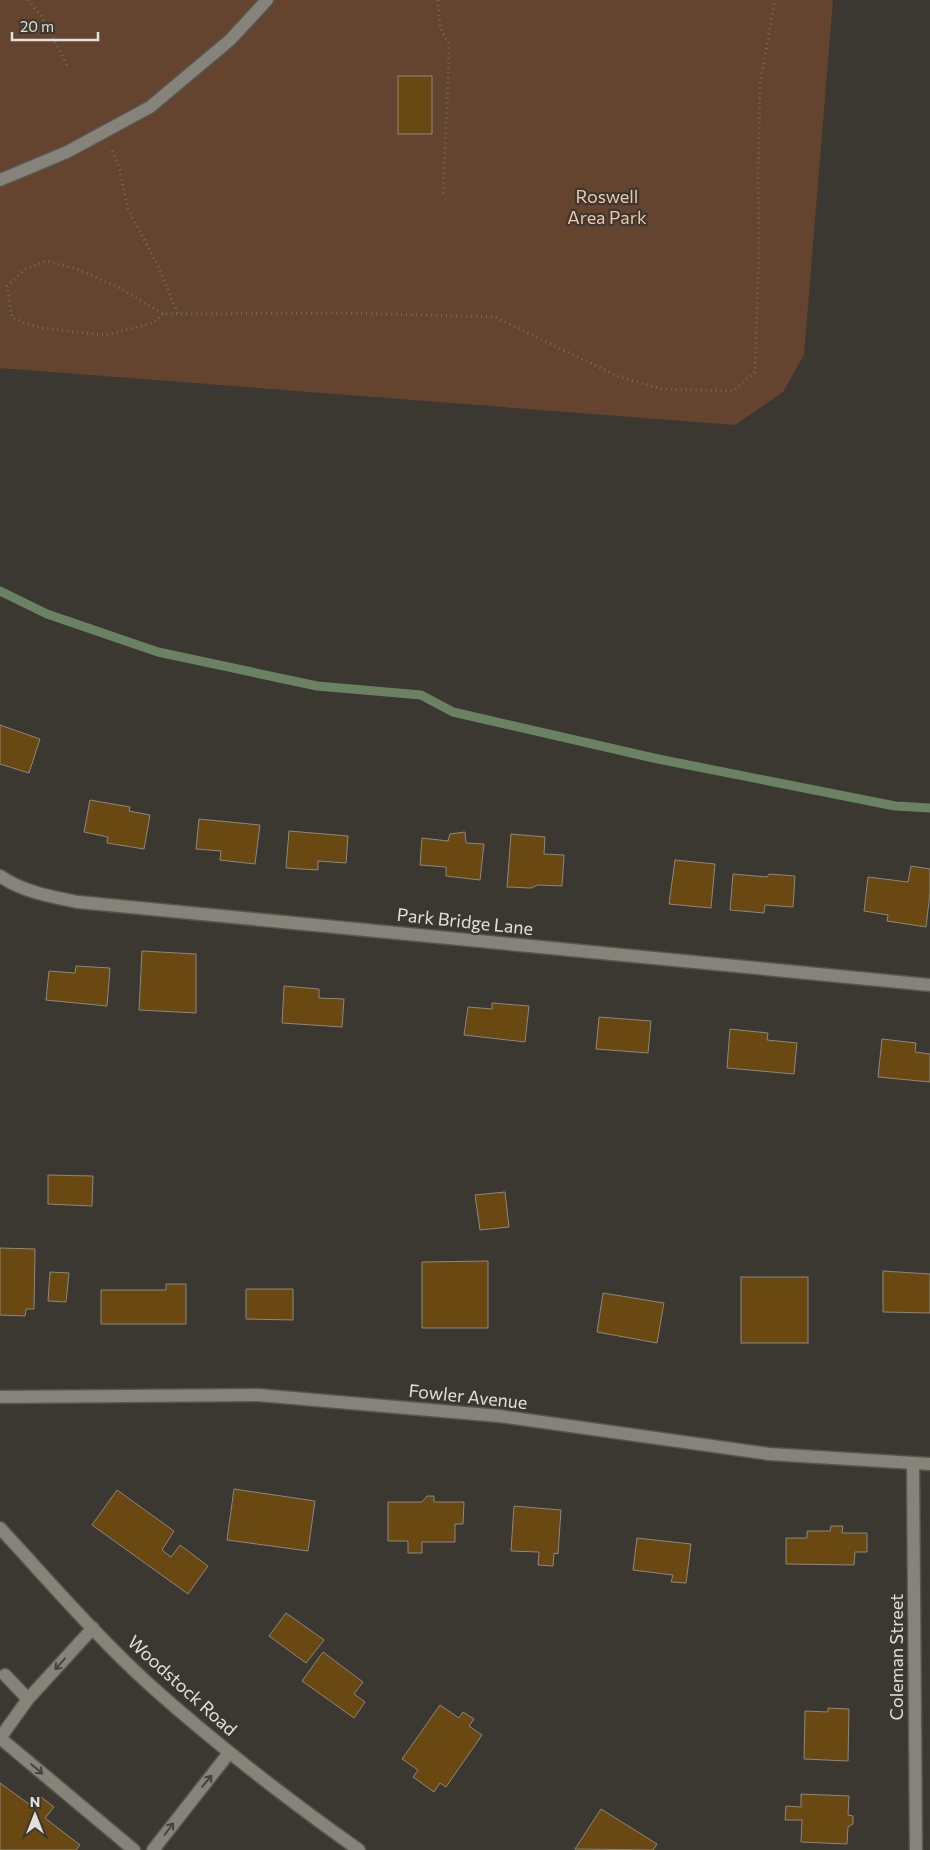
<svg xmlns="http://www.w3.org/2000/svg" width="930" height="1850" viewBox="0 0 930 1850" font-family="Commissioner,sans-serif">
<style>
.green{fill:#64442f}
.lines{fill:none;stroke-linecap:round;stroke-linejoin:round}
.stream{stroke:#6a8261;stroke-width:9}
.building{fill:#694812;stroke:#8d877f}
.minor-casing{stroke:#57554f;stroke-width:15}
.path{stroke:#6e6d65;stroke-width:3;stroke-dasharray:1 4;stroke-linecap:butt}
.minor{stroke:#85837a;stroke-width:12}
.oneway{stroke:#45433b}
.labels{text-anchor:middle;stroke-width:4.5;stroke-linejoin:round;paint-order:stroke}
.park-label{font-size:18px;fill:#f4c5a8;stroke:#3a3830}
.street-label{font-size:18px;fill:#e1e0db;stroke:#3a3830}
</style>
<rect width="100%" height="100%" fill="#3a3830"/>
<!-- green -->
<path class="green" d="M0,0H833L804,355L783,392L735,425L0,368Z"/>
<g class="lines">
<!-- stream -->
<path class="stream" d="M0,591L47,614L158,652L317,686L421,695L453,712L658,759L895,806L930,808"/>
</g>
<!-- building -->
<g class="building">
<rect x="398" y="76" width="34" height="58"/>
<path d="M0,725L40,739L29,773L0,764Z"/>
<path d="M90,800L130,807L129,811L150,815L144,849L107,843L108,837L84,832Z"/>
<path d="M199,819L260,825L255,864L220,860L221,851L196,849Z"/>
<path d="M289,831L348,836L346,863L318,861V870L286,868Z"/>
<path d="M465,832L466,843L484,844L480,880L446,876V867L420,865L422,838L448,841L450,834Z"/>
<path d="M511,834L545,837L544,854L564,855L562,886L538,885L531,888L507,887Z"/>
<path d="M675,860L715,864L711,908L669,904Z"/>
<path d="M911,866L930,869V893L926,927L887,921L888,915L864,911L868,877L908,882Z"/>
<path d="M733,874L767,877L769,874L795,876L793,907L765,905L764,913L730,910Z"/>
<path d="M142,951L196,954V1013L139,1010Z"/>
<path d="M76,966L110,968L107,1006L46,1000L49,971L75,973Z"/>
<path d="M284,986L319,989V998L344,999L342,1027L282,1023Z"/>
<path d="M492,1003L529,1006L525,1042L464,1035L468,1007L492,1009Z"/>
<path d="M599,1017L651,1021L648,1053L596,1049Z"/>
<path d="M730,1029L768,1033L767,1040L797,1043L794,1074L727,1068Z"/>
<path d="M882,1039L916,1043L915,1052L930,1054V1082L878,1077Z"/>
<path d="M48,1175L93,1176L92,1206L48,1204Z"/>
<path d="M505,1192L509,1227L480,1230L475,1195Z"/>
<path d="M0,1248L35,1249L34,1309H26L25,1316L0,1315Z"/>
<path d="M488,1261V1328H422V1262Z"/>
<path d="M883,1271L930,1274V1313L883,1312Z"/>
<path d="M50,1272L69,1273L66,1302L48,1301Z"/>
<rect x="741" y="1277" width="67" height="66"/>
<path d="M166,1284H186V1324H101V1290H166Z"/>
<path d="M246,1289H293V1320L246,1319Z"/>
<path d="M603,1293L664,1303L657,1343L597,1332Z"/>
<path d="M234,1489L315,1501L308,1551L227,1540Z"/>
<path d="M117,1490L174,1531L162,1550L171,1557L180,1545L208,1566L188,1594L92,1525Z"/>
<path d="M427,1496H434V1502H464L463,1524H455V1542H422V1553H408V1541H388V1502H422Z"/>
<path d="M514,1506L561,1510L558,1554L554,1553L553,1566L538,1565L539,1552L511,1551Z"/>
<path d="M831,1526H843L842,1533H867V1552H855L854,1565L786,1564V1538H807V1531H830Z"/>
<path d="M637,1538L691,1544L686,1583L671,1582L673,1575L633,1570Z"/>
<path d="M286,1613L324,1640L306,1663L269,1636Z"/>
<path d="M323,1652L363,1682L354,1694L365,1702L354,1718L302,1681Z"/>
<path d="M440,1705L459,1718L463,1712L474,1719L469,1726L482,1735L446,1787L440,1783L434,1792L413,1777L418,1770L402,1759Z"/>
<path d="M828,1708L849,1709L848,1761L804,1759L805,1711L828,1712Z"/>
<path d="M0,1783L33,1807L41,1797L54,1807L45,1818L80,1845L76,1850H0Z"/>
<path d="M801,1794L849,1796L848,1815L853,1816V1824L848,1827L847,1844L801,1842L802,1820H785L786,1806L801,1807Z"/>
<path d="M601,1809L657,1844L653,1850L575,1849Z"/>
</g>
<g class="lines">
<!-- minor casing -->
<g class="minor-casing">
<g id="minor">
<path d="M0,180L67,152L150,107L230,40L267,0"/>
<path d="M0,876C23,892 52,897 78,902L930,985"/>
<path d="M0,1397L258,1395L499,1416L769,1454L930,1464"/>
<path d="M913,1464L916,1850"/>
<path d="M0,1528C49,1581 97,1637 151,1686C217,1745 287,1799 359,1850"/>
<path d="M93,1628L28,1699L0,1738L134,1850"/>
<path d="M5,1675L28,1699"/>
<path d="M153,1850L229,1753"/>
</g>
</g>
<!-- path -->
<g class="path">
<path d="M28,0L42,17L67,65"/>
<path d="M438,0L440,28L449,44V56L443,196"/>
<path d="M112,151L118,163L128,209L158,266L178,314"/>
<path d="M163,314L153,323L106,335L40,328L12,318L7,286L24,270L46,261L77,269L120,288L163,314L347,313L495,317L617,376L661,389L733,391L755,372L759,251L758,176L760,84L775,0"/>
</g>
<!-- minor -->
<use href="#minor" class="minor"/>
</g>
<!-- one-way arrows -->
<defs><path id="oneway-shaft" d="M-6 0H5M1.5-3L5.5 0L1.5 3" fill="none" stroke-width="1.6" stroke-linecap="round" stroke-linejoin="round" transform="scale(1.25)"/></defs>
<g class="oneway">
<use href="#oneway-shaft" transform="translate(60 1664) rotate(132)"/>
<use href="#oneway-shaft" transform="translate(37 1769) rotate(40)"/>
<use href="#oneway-shaft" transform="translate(207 1781) rotate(-50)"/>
<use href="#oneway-shaft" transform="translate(169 1829) rotate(-53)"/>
</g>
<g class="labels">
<!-- park labels -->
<g class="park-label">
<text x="607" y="203">Roswell<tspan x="607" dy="21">Area Park</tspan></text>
</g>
<!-- street labels -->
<g class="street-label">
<text transform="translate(465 922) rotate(6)" y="6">Park Bridge Lane</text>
<text transform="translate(468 1397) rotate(6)" y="6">Fowler Avenue</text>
<text transform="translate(897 1657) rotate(-90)" y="6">Coleman Street</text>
<text transform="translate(182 1686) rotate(42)" y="6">Woodstock Road</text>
</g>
</g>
<!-- north arrow -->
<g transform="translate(35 1815)" stroke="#3a3830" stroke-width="4" paint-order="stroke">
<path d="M0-4L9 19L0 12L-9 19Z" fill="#e1e0db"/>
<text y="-8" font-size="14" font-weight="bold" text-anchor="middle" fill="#e1e0db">N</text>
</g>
<!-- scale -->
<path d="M12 32v8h86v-8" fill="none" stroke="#e1e0db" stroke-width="2.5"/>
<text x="20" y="32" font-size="15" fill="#e1e0db" stroke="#3a3830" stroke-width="4" paint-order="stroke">20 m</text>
</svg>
